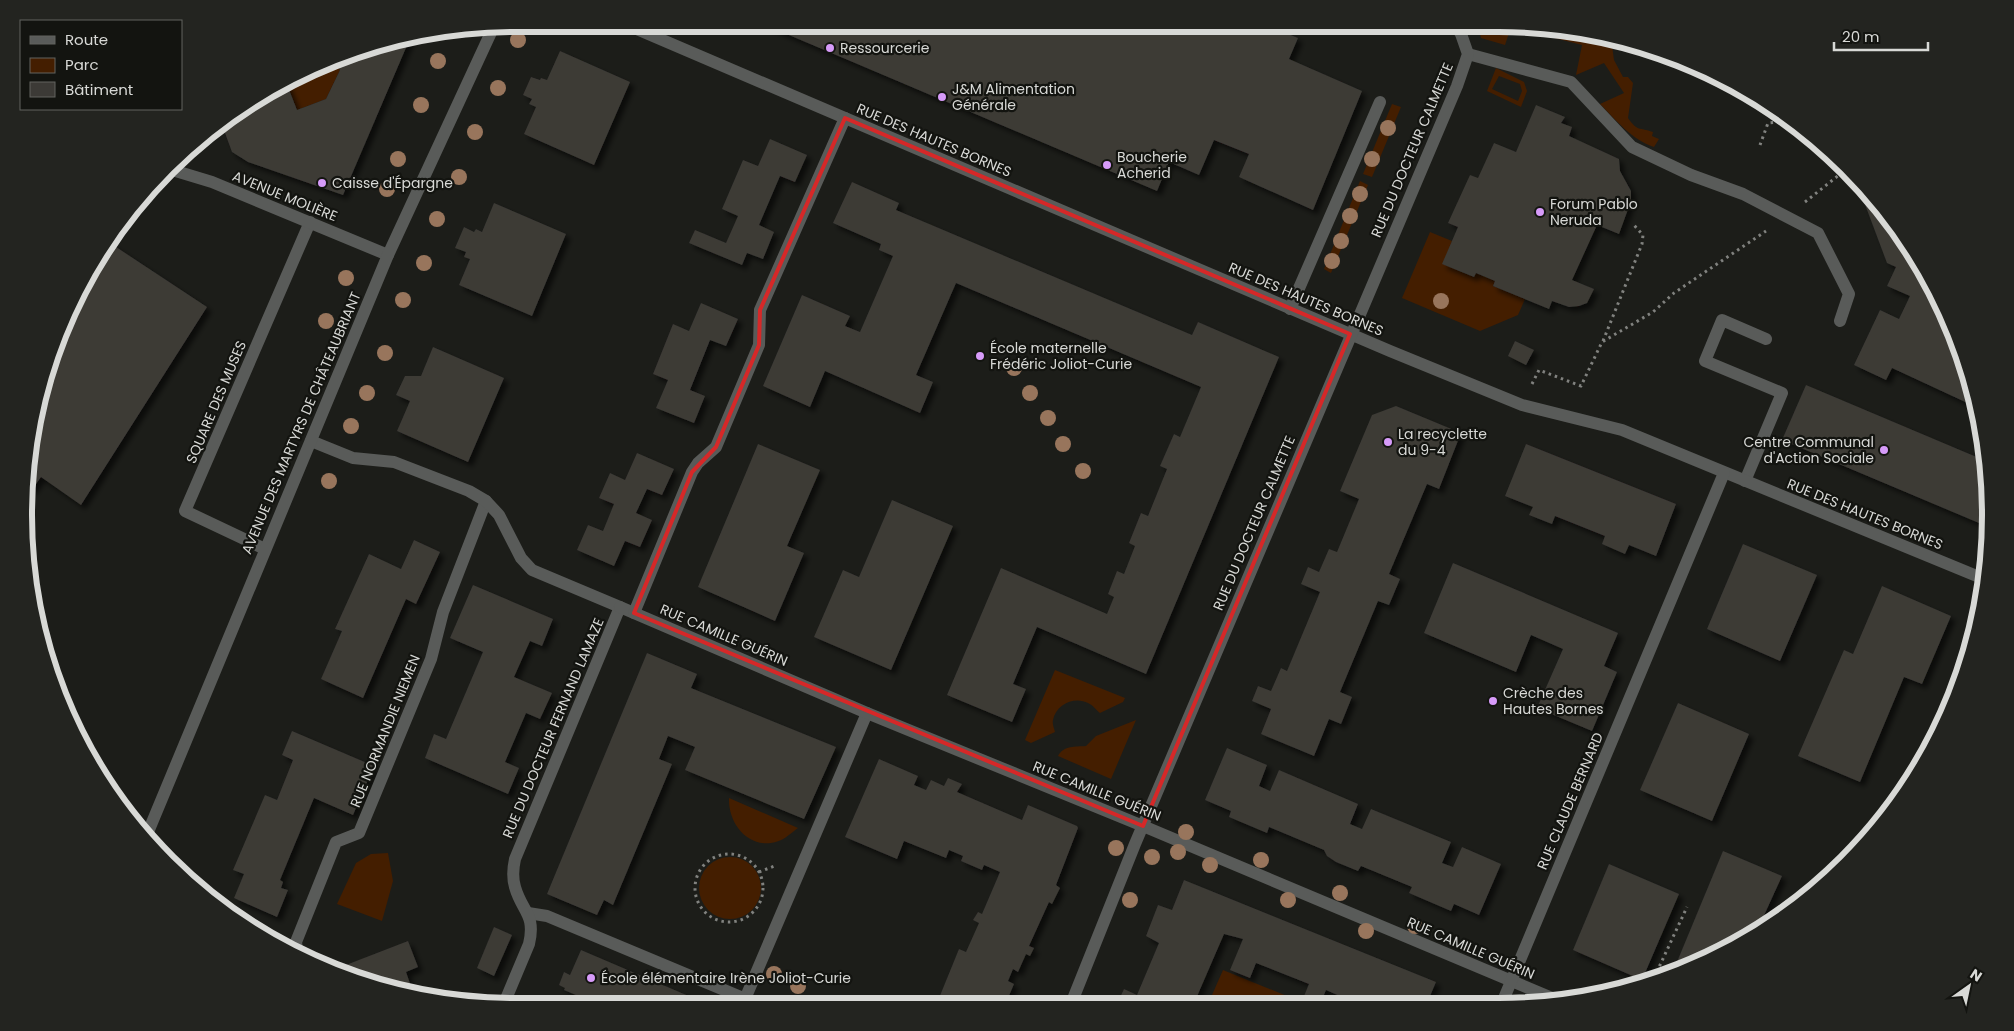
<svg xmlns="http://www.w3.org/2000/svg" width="2014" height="1031" viewBox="0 0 2014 1031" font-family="Poppins,sans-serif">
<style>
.green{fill:#441e00;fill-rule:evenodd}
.building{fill:#3c3a36;filter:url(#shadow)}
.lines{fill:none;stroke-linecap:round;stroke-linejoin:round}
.path{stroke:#81827f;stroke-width:3;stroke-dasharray:2.5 4;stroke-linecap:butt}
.service{stroke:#595b59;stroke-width:12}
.pedestrian{stroke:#595b59;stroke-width:12}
.minor{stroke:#595b59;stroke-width:12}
.tertiary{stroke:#595b59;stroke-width:12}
.tree{fill:#98755c}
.marked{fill:none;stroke:#d62828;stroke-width:4;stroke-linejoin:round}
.poi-dot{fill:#d79bf9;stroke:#131410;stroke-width:2}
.labels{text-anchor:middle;stroke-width:4.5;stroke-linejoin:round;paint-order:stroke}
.poi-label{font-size:14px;fill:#d8d9d6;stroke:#131410;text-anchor:start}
.street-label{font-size:14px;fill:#d8d9d6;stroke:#131410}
.rim{fill:none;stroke:#d8d9d6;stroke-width:6}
</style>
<defs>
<filter id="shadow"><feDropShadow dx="4.5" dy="4.5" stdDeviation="2.5" flood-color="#0009"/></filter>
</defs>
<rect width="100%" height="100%" fill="#1c1d19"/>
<!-- green -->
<g class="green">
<path d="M1478,25H1530L1611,38L1614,60L1623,77H1628L1633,83L1628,118C1638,132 1639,127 1653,132L1652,136L1659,139L1654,147C1632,140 1616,120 1600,104L1624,93L1604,63L1576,75L1582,45L1511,27L1505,45L1481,38Z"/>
<path d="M336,59L340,70L326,99L297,110L286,82Z"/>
<path d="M1496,68L1524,82L1527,91L1521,107L1487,91ZM1499,76L1520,84L1522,91L1518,101L1492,89Z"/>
<path d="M1392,104L1401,107L1372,177L1363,174Z"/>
<path d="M1360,181L1368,185L1331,273L1324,269Z"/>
<path d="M1430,232L1452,241L1443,264L1474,277L1476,273L1495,281L1493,286L1525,299L1518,315L1480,331L1402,298Z"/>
<path d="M1055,670L1125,698L1123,702L1100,713C1096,710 1093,705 1088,703C1075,696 1056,704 1053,720C1052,723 1054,728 1055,732L1031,743L1025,740Z"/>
<path d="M1136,720L1111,779L1058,756C1064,745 1075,747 1086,746L1096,736Z"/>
<path d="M729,798L798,828C790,834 782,842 771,843C745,846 728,821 729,798Z"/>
<path d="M388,853L393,881L382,921L337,904L356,863L371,854Z"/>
<circle cx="730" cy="888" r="31"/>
<path d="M1223,970L1287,996L1284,1004H1208Z"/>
</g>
<!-- building -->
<g class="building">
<path d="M763,24L1266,25L1298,38L1289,59L1362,91L1313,210L1239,177L1249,154L1214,140L1199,175L1169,162L1157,191Z"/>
<path d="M411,36L343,195L248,162L232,152L221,122L270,89L286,82L297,110L326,99L340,70L336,59L357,50Z"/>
<path d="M560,51L630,82L594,165L524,134L536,107L529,104L532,99L523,95L531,77L540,80L541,78L547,80Z"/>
<path d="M1536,105L1565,117L1561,123L1572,127L1569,136L1619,159L1620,171L1631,191V201L1619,234L1597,225L1572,280L1594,289L1587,303L1579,306L1569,307L1552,301L1549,309L1493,286L1495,281L1476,273L1474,277L1442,264L1458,227L1448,223L1470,175L1478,178L1494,143L1516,152Z"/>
<path d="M770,139L807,155L795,182L780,176L759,225L774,232L763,259L747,253L742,265L689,243L695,230L726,243L738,216L722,209L743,160L758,166Z"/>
<path d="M852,182L899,203L896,210L1192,335L1198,322L1279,357L1146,674L1037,627L1013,684L1026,689L1012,722L947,695L1001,568L1107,614L1114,597L1108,594L1117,571L1124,574L1135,546L1129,543L1141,513L1148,516L1167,469L1160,466L1174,434L1180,437L1201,387L956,283L916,375L933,382L920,413L825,371L810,407L763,386L802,295L850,316L845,326L860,332L893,256L879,250L881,244L833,223Z"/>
<path d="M1866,189L1925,270L1964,358L1976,407L1892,368L1886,380L1854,365L1880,310L1899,319L1910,296L1887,286L1896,267L1887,263L1860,191Z"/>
<path d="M494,203L566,234L532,316L459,285L470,259L464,257L466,252L455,248L464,227L474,232L476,229L482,232Z"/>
<path d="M107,241L207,307L81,505L41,477L31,491L25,487V483L40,389L61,327Z"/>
<path d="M701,303L738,319L726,346L710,340L690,390L705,396L694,423L656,408L668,380L653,374L673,324L689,331Z"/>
<path d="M1515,341L1534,350L1526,365L1508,356Z"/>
<path d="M433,347L504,378L468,462L397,431L410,401L396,395L405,376H421Z"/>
<path d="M1806,385L1986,461L1988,501L1979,523L1782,440Z"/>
<path d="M1396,406L1461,433L1439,489L1427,484L1389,574L1400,579L1389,605L1378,601L1340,692L1352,697L1341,724L1329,719L1314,756L1261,734L1271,709L1252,701L1258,686L1271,691L1281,668L1287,671L1320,592L1301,584L1308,567L1319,572L1329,549L1337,552L1359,499L1340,491L1372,415Z"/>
<path d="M758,444L820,470L787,546L804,553L775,621L698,587Z"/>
<path d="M1526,444L1676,504L1656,556L1629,545L1625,554L1602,544L1605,536L1555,516L1552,524L1529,515L1533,507L1505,496Z"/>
<path d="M637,453L674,469L662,495L647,489L636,513L652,520L640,547L625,541L614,566L577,550L588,525L603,531L614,504L599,498L610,473L625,480Z"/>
<path d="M892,500L953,526L891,670L814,637L843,570L859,577Z"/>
<path d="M414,540L440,552L416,604L406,599L363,698L321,679L342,631L335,629L369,554L401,569Z"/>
<path d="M1743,544L1817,575L1780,661L1707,629Z"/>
<path d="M1453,563L1618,633L1604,666L1617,672L1592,731L1537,708L1563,649L1531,635L1516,672L1424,633Z"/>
<path d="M473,585L553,619L542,646L530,641L514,677L552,693L540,719L526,713L505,762L519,768L508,794L425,758L434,734L446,739L483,652L450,638Z"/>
<path d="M1882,586L1951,616L1922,684L1904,677L1860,782L1798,756L1844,650L1853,654Z"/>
<path d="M647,653L697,674L691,688L836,747L804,819L685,770L695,747L668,736L659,759L672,764L613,905L604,900L597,915L547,894Z"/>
<path d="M1678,703L1749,734L1712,821L1640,790Z"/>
<path d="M292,731L374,766L353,815L314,798L280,880L283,882L281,888L288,890L277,917L234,898L244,874L233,870L265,795L277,800L293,760L282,755Z"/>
<path d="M1227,748L1267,765L1259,786L1270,791L1279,770L1358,804L1350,824L1362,829L1371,809L1451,842L1442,863L1453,867L1462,847L1501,864L1479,915L1454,904L1451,911L1409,893L1412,887L1361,866L1358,871L1336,862L1327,856L1324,850L1269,827L1267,833L1229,817L1231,811L1205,800Z"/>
<path d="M879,759L918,776L914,785L926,790L931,780L944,786L948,778L962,784L957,792L1022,820L1028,805L1077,826L1078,828L1056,885L1060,888L1052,904L1049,902L1029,946L1034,948L1030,956L1026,954L1018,972L1013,969L1008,981L1014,984L1005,1005H933L934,1002L937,1003L959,949L966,952L979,923L973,920L978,912L982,914L1000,872L984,865L982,870L961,861L963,856L949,850L946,858L904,841L897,859L845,837Z"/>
<path d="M1723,851L1782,876L1756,933L1686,970L1672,974Z"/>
<path d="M1609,864L1679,894L1642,980L1573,950Z"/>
<path d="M1824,868L1832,871L1816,885Z"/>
<path d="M1184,880L1436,982L1427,1003L1358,1004L1326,990L1320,1004H1310L1302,1001L1309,984L1256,963L1250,978L1230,970L1243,939L1224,934L1195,1001L1203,1004H1117L1124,989L1137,995L1159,943L1146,936L1158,905L1172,910Z"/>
<path d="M494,927L512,935L494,976L477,968Z"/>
<path d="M408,941L418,967L406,972L414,995L389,991L333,970Z"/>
<path d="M581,950L712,1006H602L564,990L565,988L559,985L564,972L570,975Z"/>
</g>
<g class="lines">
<!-- path -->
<g class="path">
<path d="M1760,145L1768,123L1791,121"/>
<path d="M1805,202L1839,175L1843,167"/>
<path d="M1603,341L1642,244L1643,235L1632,223"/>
<path d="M1532,384L1539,370L1581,386L1602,342L1653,312L1674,293L1766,231"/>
<circle cx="729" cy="888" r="34"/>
<path d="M759,872L777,865"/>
<path d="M1654,978L1687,907"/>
</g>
<!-- service -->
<g class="service">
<path d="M1468,54L1571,82L1632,147L1691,175L1743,194L1818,233L1849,294L1840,321"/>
<path d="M1290,309L1380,102"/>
<path d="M1745,481L1782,393L1705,361L1722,320L1766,339"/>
<path d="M265,549L185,511L310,222"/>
<path d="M745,999L867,713"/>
</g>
<!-- pedestrian -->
<g class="pedestrian">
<path d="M528,913L547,916L760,1005"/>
<path d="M298,957L296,942L336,842L359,833L431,659L443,612L486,501"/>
</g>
<!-- minor -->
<g class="minor">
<path d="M625,24L1390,351L1522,405L1622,430L1984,579"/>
<path d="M169,169L212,182L388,255"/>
<path d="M311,441L353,458L394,462L469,491L486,501L499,515L521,558L532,570L620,607L515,859C513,868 512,877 515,887C522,912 536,914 529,944L503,1006"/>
<path d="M620,607L867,713L1143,826L1564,1003"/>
<path d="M634,613L692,472L698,463L716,447L759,345L760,310L845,118"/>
<path d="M1502,1003L1724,473"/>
<path d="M1071,1004L1135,844L1457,86L1468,54L1461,34L1455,25"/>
</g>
<!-- tertiary -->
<path class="tertiary" d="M146,837L388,255L494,26"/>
</g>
<!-- trees -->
<g class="tree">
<circle cx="518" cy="40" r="8"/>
<circle cx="438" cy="61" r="8"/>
<circle cx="498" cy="88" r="8"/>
<circle cx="421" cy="105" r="8"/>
<circle cx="1388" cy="128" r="8"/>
<circle cx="475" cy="132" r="8"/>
<circle cx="398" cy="159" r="8"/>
<circle cx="1372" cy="159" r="8"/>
<circle cx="459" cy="177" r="8"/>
<circle cx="387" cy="189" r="8"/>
<circle cx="1360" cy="194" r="8"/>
<circle cx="1350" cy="216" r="8"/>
<circle cx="437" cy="219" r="8"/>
<circle cx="1341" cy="241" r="8"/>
<circle cx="1332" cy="261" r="8"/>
<circle cx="424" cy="263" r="8"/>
<circle cx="346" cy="278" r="8"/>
<circle cx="403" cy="300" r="8"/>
<circle cx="1441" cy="301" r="8"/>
<circle cx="326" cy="321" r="8"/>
<circle cx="385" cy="353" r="8"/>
<circle cx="1014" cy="368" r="8"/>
<circle cx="367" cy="393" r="8"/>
<circle cx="1030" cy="393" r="8"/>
<circle cx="1048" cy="418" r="8"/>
<circle cx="351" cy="426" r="8"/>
<circle cx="1063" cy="444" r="8"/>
<circle cx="1083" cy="471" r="8"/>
<circle cx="329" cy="481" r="8"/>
<circle cx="1186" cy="832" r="8"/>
<circle cx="1116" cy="848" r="8"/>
<circle cx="1178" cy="852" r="8"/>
<circle cx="1152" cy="857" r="8"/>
<circle cx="1261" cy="860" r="8"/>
<circle cx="1210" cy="865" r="8"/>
<circle cx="1340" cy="893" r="8"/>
<circle cx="1130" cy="900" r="8"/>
<circle cx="1288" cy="900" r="8"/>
<circle cx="1415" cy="926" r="8"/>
<circle cx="1366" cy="931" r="8"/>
<circle cx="774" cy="974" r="8"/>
<circle cx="798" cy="986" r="8"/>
</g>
<!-- marked area -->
<path class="marked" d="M845,118L1350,334L1143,826L634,613L692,472L716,447L759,345L760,310Z"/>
<!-- markers -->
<g class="poi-dot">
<circle cx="830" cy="48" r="5"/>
<circle cx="942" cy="97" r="5"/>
<circle cx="1107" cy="165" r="5"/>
<circle cx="322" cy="183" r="5"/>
<circle cx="1540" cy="212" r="5"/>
<circle cx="980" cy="356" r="5"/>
<circle cx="1388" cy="442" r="5"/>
<circle cx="1884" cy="450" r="5"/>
<circle cx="1493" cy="701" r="5"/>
<circle cx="591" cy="978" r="5"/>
</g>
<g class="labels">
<!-- poi labels -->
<g class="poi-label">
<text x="840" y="53">Ressourcerie</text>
<text x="952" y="94">J&amp;M Alimentation<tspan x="952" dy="16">Générale</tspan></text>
<text x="1117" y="162">Boucherie<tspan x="1117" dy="16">Acherid</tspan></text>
<text x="332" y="188">Caisse d'Épargne</text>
<text x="1550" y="209">Forum Pablo<tspan x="1550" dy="16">Neruda</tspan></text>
<text x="990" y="353">École maternelle<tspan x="990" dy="16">Frédéric Joliot-Curie</tspan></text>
<text x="1398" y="439">La recyclette<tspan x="1398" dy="16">du 9-4</tspan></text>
<text x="1874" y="447" text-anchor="end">Centre Communal<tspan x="1874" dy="16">d'Action Sociale</tspan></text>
<text x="1503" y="698">Crèche des<tspan x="1503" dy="16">Hautes Bornes</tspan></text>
<text x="601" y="983">École élémentaire Irène Joliot-Curie</text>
</g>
<!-- street labels -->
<g class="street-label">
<text transform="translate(934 140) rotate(23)" y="5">RUE DES HAUTES BORNES</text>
<text transform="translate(1412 150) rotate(-67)" y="5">RUE DU DOCTEUR CALMETTE</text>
<text transform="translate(285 196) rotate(22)" y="5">AVENUE MOLIÈRE</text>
<text transform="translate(1306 299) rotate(23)" y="5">RUE DES HAUTES BORNES</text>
<text transform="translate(216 402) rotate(-67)" y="5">SQUARE DES MUSES</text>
<text transform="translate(301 423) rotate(-67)" y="5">AVENUE DES MARTYRS DE CHÂTEAUBRIANT</text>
<text transform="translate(1865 514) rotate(22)" y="5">RUE DES HAUTES BORNES</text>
<text transform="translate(1254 523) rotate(-67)" y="5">RUE DU DOCTEUR CALMETTE</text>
<text transform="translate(724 635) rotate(23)" y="5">RUE CAMILLE GUÉRIN</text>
<text transform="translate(553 728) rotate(-67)" y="5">RUE DU DOCTEUR FERNAND LAMAZE</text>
<text transform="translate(385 731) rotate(-68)" y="5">RUE NORMANDIE NIEMEN</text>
<text transform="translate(1097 791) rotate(22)" y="5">RUE CAMILLE GUÉRIN</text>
<text transform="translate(1570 801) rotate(-67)" y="5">RUE CLAUDE BERNARD</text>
<text transform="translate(1471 948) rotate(23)" y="5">RUE CAMILLE GUÉRIN</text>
</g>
</g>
<!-- crop -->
<path d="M0 0H2014V1031H0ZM515 32H1499A483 483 0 0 1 1982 515V515A483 483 0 0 1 1499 998H515A483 483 0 0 1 32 515V515A483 483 0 0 1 515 32Z" fill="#232420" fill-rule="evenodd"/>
<path class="rim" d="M515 32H1499A483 483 0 0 1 1982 515V515A483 483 0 0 1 1499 998H515A483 483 0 0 1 32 515V515A483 483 0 0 1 515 32Z"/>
<!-- legend -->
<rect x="20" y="20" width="162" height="90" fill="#131410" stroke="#62635f"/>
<rect x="30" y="36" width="25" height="8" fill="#595b59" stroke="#62635f"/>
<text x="65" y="45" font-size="15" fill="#d8d9d6">Route</text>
<rect x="30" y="58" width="25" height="15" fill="#441e00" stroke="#62635f"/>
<text x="65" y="70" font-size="15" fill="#d8d9d6">Parc</text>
<rect x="30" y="82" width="25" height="15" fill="#3c3a36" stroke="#62635f"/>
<text x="65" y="95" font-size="15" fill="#d8d9d6">Bâtiment</text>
<!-- north arrow -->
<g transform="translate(1969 986) rotate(33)" stroke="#131410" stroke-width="4" paint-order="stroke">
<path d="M0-4L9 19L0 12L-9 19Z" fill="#d8d9d6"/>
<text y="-8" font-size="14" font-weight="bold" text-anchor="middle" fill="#d8d9d6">N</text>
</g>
<!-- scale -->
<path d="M1834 42v8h94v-8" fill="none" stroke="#d8d9d6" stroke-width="2.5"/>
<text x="1842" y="42" font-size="15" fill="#d8d9d6" stroke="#131410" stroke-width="4" paint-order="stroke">20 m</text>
</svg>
